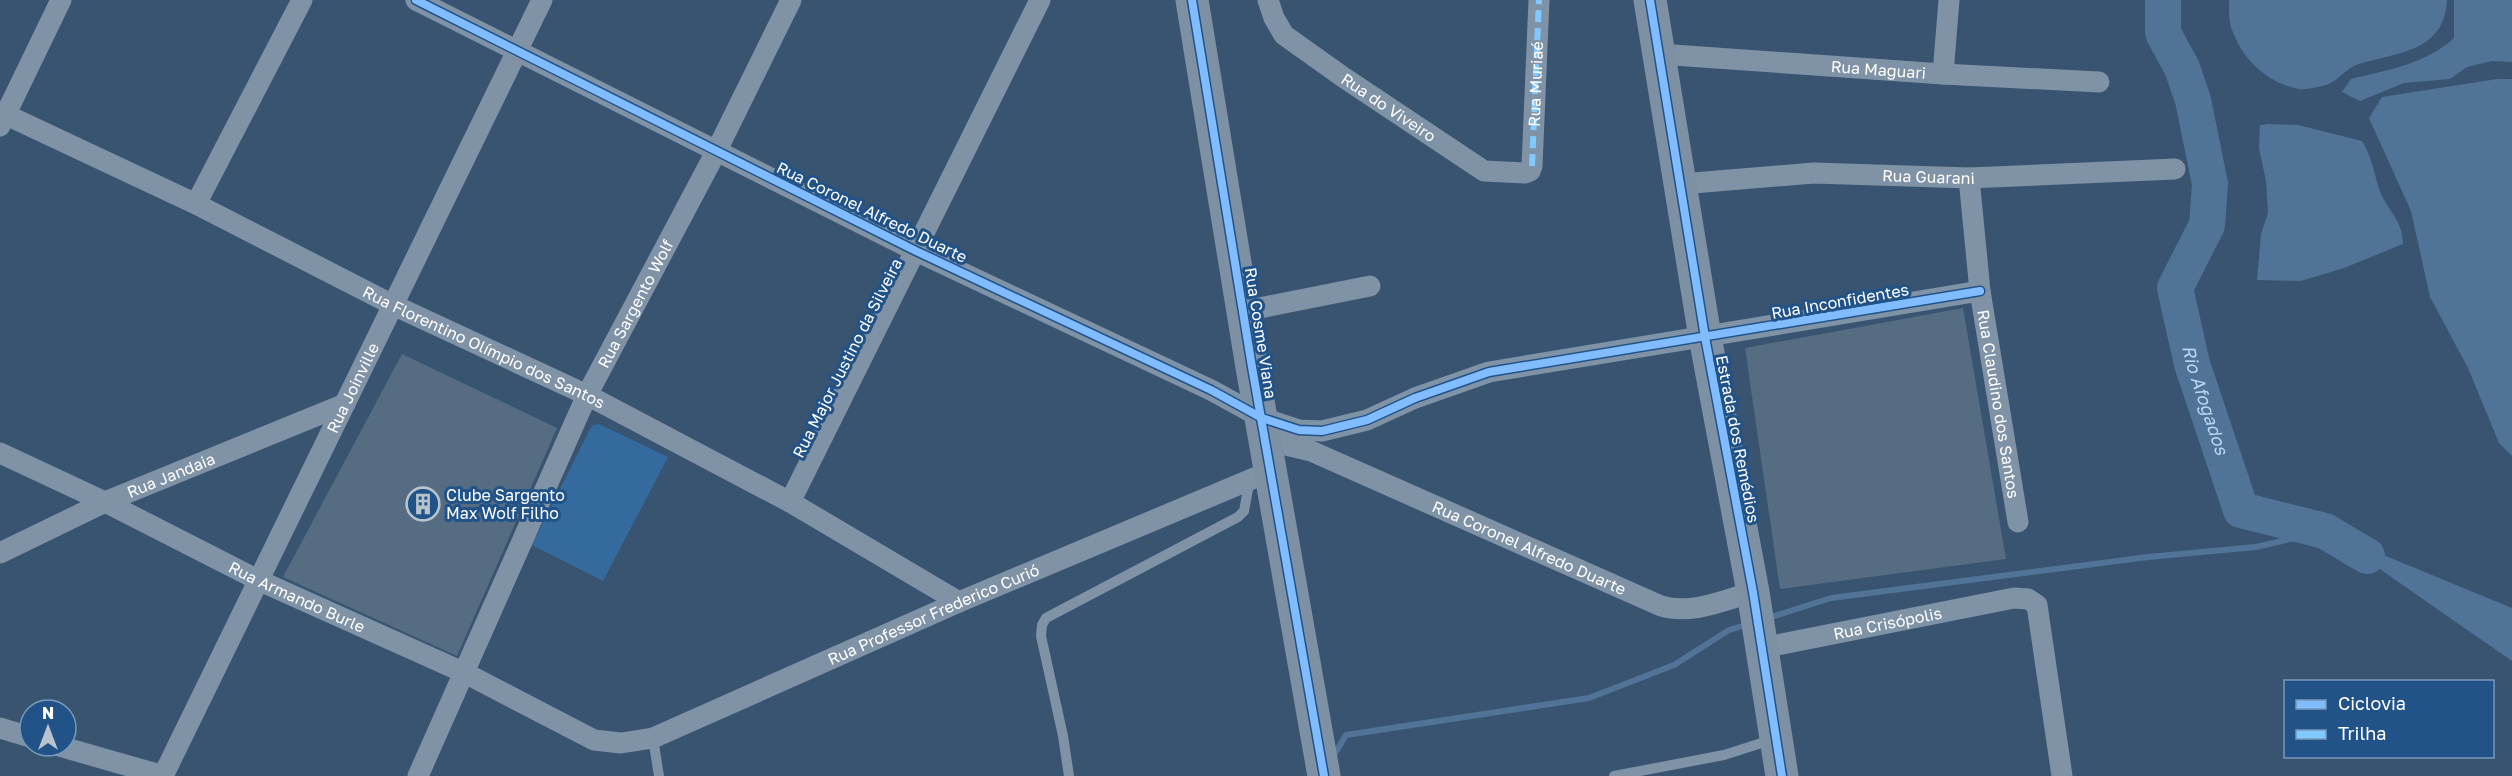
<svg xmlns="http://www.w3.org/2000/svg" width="2512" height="776" viewBox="0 0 2512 776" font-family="'Golos Text',sans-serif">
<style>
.green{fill:#356a9e}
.water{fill:#507397}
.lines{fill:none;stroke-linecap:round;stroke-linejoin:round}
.stream{stroke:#507397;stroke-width:6}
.river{stroke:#507397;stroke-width:36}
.building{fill:#566c83}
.lane{stroke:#7f92a6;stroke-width:10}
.street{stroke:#7f92a6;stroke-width:21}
.primary{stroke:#7e90a4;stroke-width:33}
.quiet{stroke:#80caff;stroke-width:6;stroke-dasharray:12 6;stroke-linecap:butt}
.cycleway-casing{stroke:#215388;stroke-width:11}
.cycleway{stroke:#80bcff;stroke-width:8}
.labels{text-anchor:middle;stroke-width:6;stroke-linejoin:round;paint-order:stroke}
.street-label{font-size:16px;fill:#fff;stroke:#215388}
.poi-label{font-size:16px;fill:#fff;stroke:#215388;text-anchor:start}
.water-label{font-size:18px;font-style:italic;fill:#b8d5f1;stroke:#215388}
</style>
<rect width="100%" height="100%" fill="#385471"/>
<!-- green -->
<path class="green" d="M599,424L668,457L603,581L532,545L590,429L593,425Z"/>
<!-- water -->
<g class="water">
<path d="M2229,0H2447C2444,54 2395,52 2356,65C2345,69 2337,82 2326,85C2318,87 2306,90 2299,89C2265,83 2238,55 2230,23C2229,16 2229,7 2229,0Z"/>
<path d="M2454,0H2512V62L2492,61L2467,67L2450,79L2404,83L2360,101L2342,92L2351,79C2387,70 2426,64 2454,38Z"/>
<path d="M2497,79H2512V456L2499,443L2468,368L2430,297L2411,211L2369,118L2382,97Z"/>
<path d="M2268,124L2298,125L2362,141C2373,158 2374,176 2381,194C2390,213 2403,222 2403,244L2344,268L2301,281L2257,280L2261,234L2268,213L2266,181L2259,148L2260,125Z"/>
<path d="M2325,531L2512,608V661Z"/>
</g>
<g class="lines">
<!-- stream -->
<g class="stream">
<path d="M1768,618L1831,598L2148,557L2256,547L2325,531"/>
<path d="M1333,757L1346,735L1589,698L1674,665L1729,630L1749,624"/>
</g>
<!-- river -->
<path class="river" id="s1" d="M2163,0V33L2182,68L2193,100L2210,184L2207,225L2175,288L2192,364L2241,510L2325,531L2367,556"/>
</g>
<!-- building -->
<g class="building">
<path d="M1963,308L2006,559L1780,589L1745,348Z"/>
<path d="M402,354L557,428L457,656L283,577Z"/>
</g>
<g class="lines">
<!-- lane -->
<g class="lane">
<path d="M653,738L659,776"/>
<path d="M1069,776L1063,736L1041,636L1042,625L1046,618L1238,517L1244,511L1250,479"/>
<path d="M1614,776L1724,755L1774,739"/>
</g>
<!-- street -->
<g class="street">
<path d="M416,0L916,251L1211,390L1262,418L1299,430L1322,431L1367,420L1415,398L1489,372L1980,291"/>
<path id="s2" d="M1268,0L1274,18L1284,35L1343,77L1484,171L1525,173L1530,171L1532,166L1539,0"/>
<path id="s3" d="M1659,54L1943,74L2099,82"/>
<path d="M1943,74L1949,0"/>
<path id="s4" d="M0,112L196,204L393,305L587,395L790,502L959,602"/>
<path d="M0,126L61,0"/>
<path id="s5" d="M1969,178L1980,291L2018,522"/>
<path id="s6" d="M1681,184L1814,173L1969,178L2175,169"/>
<path d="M196,204L302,0"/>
<path d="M1244,311L1370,286"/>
<path id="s7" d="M1265,440L1311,451L1661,606C1692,615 1722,601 1753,592"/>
<path id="s8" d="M0,453L105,502L258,580L465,673L594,740L621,743L653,738L959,602L1271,471"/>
<path d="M790,502L1040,0"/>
<path id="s9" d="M0,553L105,502L345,404"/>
<path id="s10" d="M1762,648L2014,598L2028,599L2037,605L2062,776"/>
<path d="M0,728L30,737"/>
<path d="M59,746L164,776"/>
<path id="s11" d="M163,776L542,0"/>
<path id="s12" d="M418,776L587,395L717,150L791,0"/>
</g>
<!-- primary -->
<g class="primary">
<path d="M1192,0L1252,367L1324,776"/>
<path d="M1650,0L1705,337L1753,592L1782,776"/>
</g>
<!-- quiet -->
<path class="quiet" id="s13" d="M1532,166L1539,0"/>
<!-- cycleway casing -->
<g class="cycleway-casing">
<g id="cycleway">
<path d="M416,0L916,251L1211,390L1262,418L1299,430L1322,431L1367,420L1415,398L1489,372L1980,291"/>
<path d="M1192,0L1252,367L1324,776"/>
<path d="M1650,0L1705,337L1753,592L1782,776"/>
</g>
</g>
<!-- cycleway -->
<use href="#cycleway" class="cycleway"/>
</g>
<!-- icons -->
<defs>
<g id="building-ring" transform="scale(1.725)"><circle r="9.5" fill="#215388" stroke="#b9c3cd" stroke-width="1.5"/><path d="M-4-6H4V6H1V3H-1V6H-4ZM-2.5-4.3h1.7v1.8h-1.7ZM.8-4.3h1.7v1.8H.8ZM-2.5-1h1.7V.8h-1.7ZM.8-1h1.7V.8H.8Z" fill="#b9c3cd"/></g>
</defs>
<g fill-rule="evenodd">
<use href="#building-ring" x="423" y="504"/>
</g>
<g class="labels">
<!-- street labels -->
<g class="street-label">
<text dy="6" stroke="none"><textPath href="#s3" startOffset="220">Rua Maguari</textPath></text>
<text dy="6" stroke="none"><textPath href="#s13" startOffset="82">Rua Muriaé</textPath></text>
<text dy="6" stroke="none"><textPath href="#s2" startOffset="166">Rua do Viveiro</textPath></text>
<text dy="6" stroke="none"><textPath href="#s6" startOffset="248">Rua Guarani</textPath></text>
<text transform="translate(872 212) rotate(26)" y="6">Rua Coronel Alfredo Duarte</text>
<text transform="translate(1840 301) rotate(-10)" y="6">Rua Inconfidentes</text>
<text dy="6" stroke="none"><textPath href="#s12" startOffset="520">Rua Sargento Wolf</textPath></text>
<text transform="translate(1261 333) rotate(81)" y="6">Rua Cosme Viana</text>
<text dy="6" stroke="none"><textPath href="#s4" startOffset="538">Rua Florentino Olímpio dos Santos</textPath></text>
<text transform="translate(847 358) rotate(-63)" y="6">Rua Major Justino da Silveira</text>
<text dy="6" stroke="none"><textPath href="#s11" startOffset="432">Rua Joinville</textPath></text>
<text dy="6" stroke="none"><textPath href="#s5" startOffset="228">Rua Claudino dos Santos</textPath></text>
<text transform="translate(1738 439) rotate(79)" y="6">Estrada dos Remédios</text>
<text dy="6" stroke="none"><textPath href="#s9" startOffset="188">Rua Jandaia</textPath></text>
<text dy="6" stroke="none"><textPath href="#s7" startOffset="286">Rua Coronel Alfredo Duarte</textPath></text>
<text dy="6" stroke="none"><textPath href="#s8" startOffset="330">Rua Armando Burle</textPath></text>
<text dy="6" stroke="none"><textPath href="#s8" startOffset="1026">Rua Professor Frederico Curió</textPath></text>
<text dy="6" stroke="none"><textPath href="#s10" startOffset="128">Rua Crisópolis</textPath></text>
</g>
<!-- poi labels -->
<g class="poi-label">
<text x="446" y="501">Clube Sargento<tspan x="446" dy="18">Max Wolf Filho</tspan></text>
</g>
<!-- water labels -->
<g class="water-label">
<text dy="6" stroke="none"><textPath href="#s1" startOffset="420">Rio Afogados</textPath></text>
</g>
</g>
<!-- legend -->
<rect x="2284" y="680" width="210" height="78" fill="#215388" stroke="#7a98b8" stroke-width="1.5"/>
<rect x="2296" y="700" width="30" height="9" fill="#80bcff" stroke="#7a98b8" stroke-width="1.5"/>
<text x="2338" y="710" font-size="18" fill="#ffffff">Ciclovia</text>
<rect x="2296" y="730" width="30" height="9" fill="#80caff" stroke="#7a98b8" stroke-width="1.5"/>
<text x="2338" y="740" font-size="18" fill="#ffffff">Trilha</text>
<!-- north arrow -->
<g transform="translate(48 728)"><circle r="28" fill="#215388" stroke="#7a98b8" stroke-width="1.5"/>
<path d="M0-4.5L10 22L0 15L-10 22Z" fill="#b9c3cd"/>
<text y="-9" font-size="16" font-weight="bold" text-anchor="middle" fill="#ffffff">N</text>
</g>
</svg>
